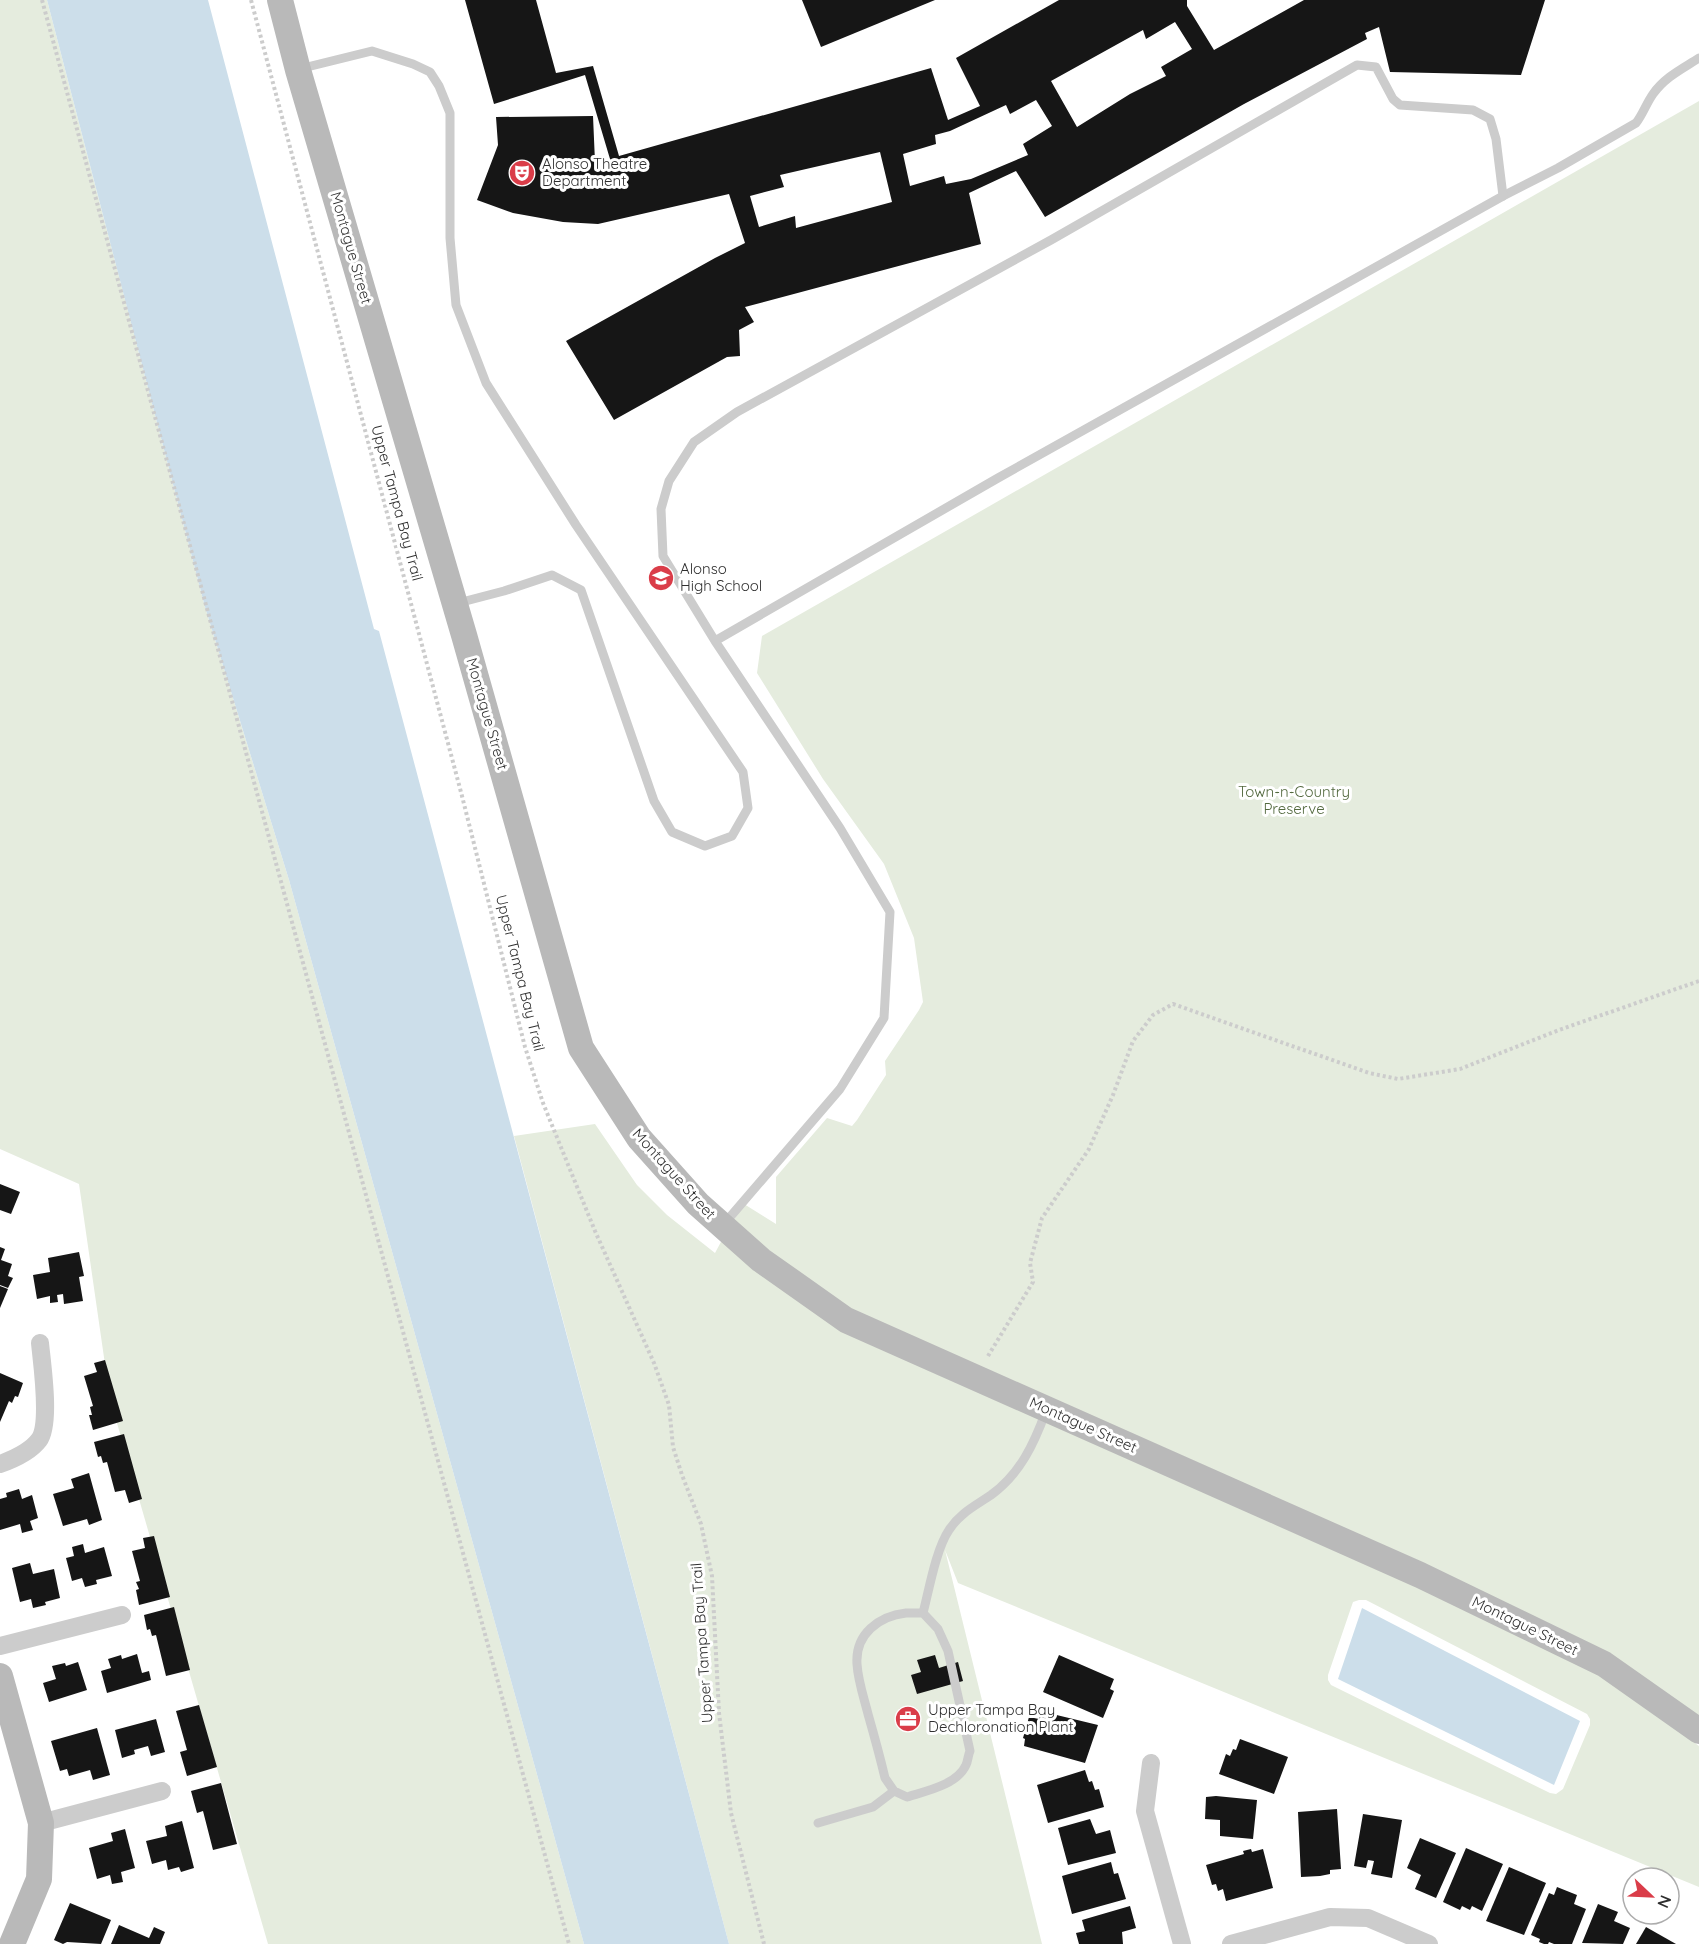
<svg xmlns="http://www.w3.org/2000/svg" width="1699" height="1944" viewBox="0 0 1699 1944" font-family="Quicksand,sans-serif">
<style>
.green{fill:#e5ecde;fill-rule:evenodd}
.water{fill:#ccdeea}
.building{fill:#161616;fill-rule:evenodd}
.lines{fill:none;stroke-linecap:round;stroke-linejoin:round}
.path{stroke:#ccc;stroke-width:4;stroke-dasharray:3 3;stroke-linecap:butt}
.lane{stroke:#ccc;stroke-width:9}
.street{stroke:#ccc;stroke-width:18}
.secondary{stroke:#b9b9b9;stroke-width:26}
.labels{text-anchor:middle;stroke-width:6;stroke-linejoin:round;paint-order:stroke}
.poi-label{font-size:15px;fill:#2f2f2f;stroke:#fff;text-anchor:start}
.street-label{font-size:15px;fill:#2f2f2f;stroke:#fff}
.park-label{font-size:15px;fill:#53693f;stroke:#fff}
</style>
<rect width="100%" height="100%" fill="#fff"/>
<!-- green -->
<g class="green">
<path d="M0,0H47L205,607L289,880L584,1944H268L110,1399L79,1184L0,1149Z"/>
<path d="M1699,101V1718L852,1311L768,1252L733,1221L744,1204L776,1224V1177L827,1118L852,1126L857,1120L886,1075L885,1061L919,1010L923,1002L914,938L884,864L823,779L757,673L762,636Z"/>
<path d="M595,1124L637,1185L667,1215L715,1253L722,1240L754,1269L1598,1673L1699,1746V1887L958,1583L945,1550L1042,1944H729L514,1136ZM1359,1600H1366L1587,1714L1590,1719V1725L1563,1789L1556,1794L1550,1793L1331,1685L1328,1680V1675L1353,1602Z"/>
</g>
<!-- water -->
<g class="water">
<path d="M47,0H208L374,629L379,631L729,1944H584L289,880L205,607Z"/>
<path d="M1362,1608L1580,1721L1554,1785L1338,1679Z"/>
</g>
<!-- building -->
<g class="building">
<path d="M465,0H536L556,73L593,66L619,156L931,68L948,120L980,106L956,58L1059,0H1187V6L1214,50L1304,0H1545L1521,75L1390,72L1379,27L1365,33L1367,39L1244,104L1045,217L1016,171L969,193L981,244L745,307L754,322L739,330L740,356L727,357L614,420L566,341L715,258L745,243L729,194L598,224L563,222L513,213L477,200L498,145L496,117L593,116L595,162L610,159L585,75L494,104ZM1175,22L1192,49L1161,67L1166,76L1130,94L1077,127L1051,81L1143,30L1146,39ZM1036,100L1052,126L1023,144L1028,155L971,179L946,184L944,176L910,186L903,154L936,144L935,135L950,131L1006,105L1010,114ZM880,152L892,202L796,228L795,216L759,227L750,196L784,187L780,175Z"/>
<path d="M802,0H935L821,47Z"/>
<path d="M0,1184L20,1192L11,1214L0,1210Z"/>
<path d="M0,1247L5,1249L1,1260L12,1264L8,1276L13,1278L8,1288L0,1285Z"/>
<path d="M79,1252L84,1276L79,1277L83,1301L64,1304L63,1294L57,1295L58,1302L50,1303V1296L37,1299L33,1275L50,1272L48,1258Z"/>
<path d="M0,1286L8,1289L0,1308Z"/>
<path d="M105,1360L123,1421L93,1430L89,1415H92L90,1407L93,1406L84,1376L97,1372L94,1363Z"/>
<path d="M0,1373L23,1383L18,1397L15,1396L12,1403L9,1401L0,1422Z"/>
<path d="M124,1434L142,1499L129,1503L125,1490L115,1492L107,1462L103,1463L101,1456L98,1457L94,1442Z"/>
<path d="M89,1473L102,1520L89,1525L87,1519L63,1526L53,1494L74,1488L71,1479Z"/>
<path d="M19,1489L22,1499L32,1495L38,1518L30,1521L33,1530L22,1533L20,1524L0,1530V1499L7,1497L6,1493Z"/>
<path d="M154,1536L170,1597L139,1605L136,1590L139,1589L136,1582L140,1581L132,1551L145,1548L143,1538Z"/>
<path d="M83,1544L85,1553L104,1547L112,1576L96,1580L97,1584L85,1587L82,1578L72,1581L66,1558L74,1556L72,1547Z"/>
<path d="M30,1563L33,1574L54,1569L60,1598L45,1602L46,1605L33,1608L31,1599L20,1602L12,1568Z"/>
<path d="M174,1607L190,1670L166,1676L156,1635L152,1636L150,1629L147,1630L144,1615Z"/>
<path d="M137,1654L142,1673L149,1671L151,1680L107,1693L101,1671L111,1668L108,1659L121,1655L122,1659Z"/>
<path d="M935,1655L939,1668L958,1662L963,1681L917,1694L911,1675L921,1672L917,1660Z"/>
<path d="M1059,1655L1114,1679L1110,1689L1114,1691L1103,1718L1043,1692Z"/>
<path d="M78,1662L87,1690L49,1702L43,1683L56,1679L52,1666L65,1663L66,1666Z"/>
<path d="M199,1705L217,1767L187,1776L180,1752L187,1750L176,1711Z"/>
<path d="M1040,1711L1098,1725L1085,1763L1024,1746L1025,1739L1023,1738L1029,1717L1039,1719Z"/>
<path d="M156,1719L165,1752L151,1756L148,1746L134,1750L135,1754L122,1758L115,1730Z"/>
<path d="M97,1728L110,1775L93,1780L90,1770L69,1776L67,1769L60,1771L51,1741Z"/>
<path d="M1240,1739L1288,1757L1274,1794L1219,1774L1226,1754L1230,1756L1233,1749L1236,1750Z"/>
<path d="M1085,1770L1089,1782L1092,1781L1095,1790L1099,1789L1104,1807L1048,1823L1037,1785Z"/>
<path d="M221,1783L237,1844L213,1850L203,1811L197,1813L191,1791Z"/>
<path d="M1216,1796L1257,1800L1253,1839L1220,1836V1820L1205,1819L1206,1797Z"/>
<path d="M1337,1809L1341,1869L1330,1870V1874L1320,1876L1301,1877L1298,1812Z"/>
<path d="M1363,1814L1402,1820L1392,1878L1371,1874L1374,1861L1368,1860L1366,1868L1354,1866Z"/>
<path d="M1090,1819L1096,1834L1110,1830L1116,1853L1068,1865L1058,1828Z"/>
<path d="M182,1821L194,1868L181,1872L179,1867L168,1870L166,1860L152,1864L146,1841L167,1836L165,1826Z"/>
<path d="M125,1829L135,1868L121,1872L123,1882L112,1884L110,1875L97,1879L89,1848L113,1841L111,1833Z"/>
<path d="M1420,1838L1456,1853L1436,1898L1415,1889L1421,1875L1407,1868Z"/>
<path d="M1466,1848L1503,1864L1482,1911L1472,1906L1470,1910L1462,1906L1460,1910L1443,1902Z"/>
<path d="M1251,1849L1252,1852L1263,1849L1273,1888L1226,1901L1223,1889L1218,1891L1216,1884L1212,1885L1206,1865L1244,1854L1243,1851Z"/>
<path d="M1111,1862L1114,1874L1118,1873L1126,1899L1072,1914L1062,1876Z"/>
<path d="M1509,1867L1546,1883L1524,1935L1486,1921Z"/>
<path d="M1557,1887L1577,1895L1574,1904L1586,1909L1572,1944H1554L1549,1942L1548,1944H1544L1539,1942L1540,1939L1531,1935L1549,1893L1554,1895Z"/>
<path d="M70,1903L111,1920L101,1944L67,1942L63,1944L54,1940Z"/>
<path d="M1598,1904L1618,1912L1614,1921L1630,1928L1623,1944L1582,1943Z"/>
<path d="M1130,1906L1136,1928L1122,1932L1123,1944H1079L1076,1933L1085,1931L1082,1920Z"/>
<path d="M119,1925L149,1938L154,1927L165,1932L160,1944H111Z"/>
<path d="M1646,1927L1676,1944H1636Z"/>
</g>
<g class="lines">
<!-- path -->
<g class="path">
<path d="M42,0L569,1944"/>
<path d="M251,0L462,796L525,1047L543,1103L595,1231L654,1363L669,1405L673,1447L682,1475L701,1524L712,1576L719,1713L731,1813L764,1944"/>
<path d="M988,1356L1033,1282L1030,1263L1042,1218L1089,1149L1113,1095L1133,1041L1153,1015L1173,1004L1369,1073L1398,1079L1460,1069L1559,1030L1699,981"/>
</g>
<!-- lane -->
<g class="lane">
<path d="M299,69L372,51L413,64L430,72L439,86L450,113V238L456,305L486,383L576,525L743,772L748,808L732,836L705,846L672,832L654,801L581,590L552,575L504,591L458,603"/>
<path d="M1503,196L1558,168L1636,123C1643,114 1646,104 1653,94C1665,77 1682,69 1699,58"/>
<path d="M715,641L998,478L1503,196L1496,139L1490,119L1473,110L1400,105L1393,99L1376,67L1357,65L1051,240L737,412L694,442L669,481L661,509L663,556L715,641L840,828L890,912L884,1018L840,1089L724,1224"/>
<path d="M906,1613H923L938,1629L948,1651L970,1751C968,1755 968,1761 966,1765C957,1785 926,1791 907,1797L894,1791L885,1778C880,1757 874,1735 868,1714C864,1698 858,1681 857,1664C855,1634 879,1616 906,1613Z"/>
<path d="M923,1613C929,1590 936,1549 949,1530C960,1513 975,1506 991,1495C1020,1474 1034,1444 1046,1411"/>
<path d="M818,1823L873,1807L894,1791"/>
</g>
<!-- street -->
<g class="street">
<path d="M0,1464C14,1459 30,1452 39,1440C51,1424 42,1364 40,1343"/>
<path d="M0,1646L122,1615"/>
<path d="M1151,1763L1145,1811L1182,1944"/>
<path d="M41,1823L162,1791"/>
<path d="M1231,1944L1330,1917L1368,1918L1429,1944"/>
</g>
<!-- secondary -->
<g class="secondary">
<path d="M280,0L298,70L464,635L581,1048L639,1138L698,1204L761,1260L846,1320L1420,1575L1604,1664L1699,1731"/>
<path d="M0,1676L41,1823L39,1879L12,1944"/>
</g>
</g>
<!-- icons -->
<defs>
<g id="theatre-disc" transform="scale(1.35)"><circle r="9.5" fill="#da3d49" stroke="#fff"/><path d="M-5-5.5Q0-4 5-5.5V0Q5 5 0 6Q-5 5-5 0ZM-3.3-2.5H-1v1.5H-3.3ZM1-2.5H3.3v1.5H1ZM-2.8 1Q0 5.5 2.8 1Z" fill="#fff"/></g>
<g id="school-disc" transform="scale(1.35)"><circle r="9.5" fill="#da3d49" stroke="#fff"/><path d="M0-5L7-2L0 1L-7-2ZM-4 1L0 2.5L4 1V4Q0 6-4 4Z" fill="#fff"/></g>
<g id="office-disc" transform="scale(1.35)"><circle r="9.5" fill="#da3d49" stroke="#fff"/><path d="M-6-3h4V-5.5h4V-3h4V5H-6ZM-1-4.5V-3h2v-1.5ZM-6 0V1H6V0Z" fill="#fff"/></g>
</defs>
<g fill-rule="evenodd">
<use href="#theatre-disc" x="522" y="173"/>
<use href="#school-disc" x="661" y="578"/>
<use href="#office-disc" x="908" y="1719"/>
</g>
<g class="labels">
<!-- poi labels -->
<g class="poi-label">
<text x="542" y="169">Alonso Theatre<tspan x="542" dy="17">Department</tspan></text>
<text x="680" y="574">Alonso<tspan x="680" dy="17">High School</tspan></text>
<text x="928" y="1715">Upper Tampa Bay<tspan x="928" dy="17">Dechloronation Plant</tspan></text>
</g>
<!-- street labels -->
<g class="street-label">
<text transform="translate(351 248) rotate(74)" y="5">Montague Street</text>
<text transform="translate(397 503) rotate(75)" y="5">Upper Tampa Bay Trail</text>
<text transform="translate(487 714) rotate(74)" y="5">Montague Street</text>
<text transform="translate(520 973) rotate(76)" y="5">Upper Tampa Bay Trail</text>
<text transform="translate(674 1174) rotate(48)" y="5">Montague Street</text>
<text transform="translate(1083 1425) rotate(24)" y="5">Montague Street</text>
<text transform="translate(1525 1626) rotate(26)" y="5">Montague Street</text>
<text transform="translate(702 1643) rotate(-94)" y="5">Upper Tampa Bay Trail</text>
</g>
<!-- park labels -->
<g class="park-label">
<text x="1294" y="797">Town-n-Country<tspan x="1294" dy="17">Preserve</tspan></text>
</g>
</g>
<!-- north arrow -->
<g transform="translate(1651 1896) rotate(113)"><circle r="28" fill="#ffffff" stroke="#acacac" stroke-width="1.5"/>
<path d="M0-4.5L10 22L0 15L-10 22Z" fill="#da3d49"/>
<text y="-9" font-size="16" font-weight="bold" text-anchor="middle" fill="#2f2f2f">N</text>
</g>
</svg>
